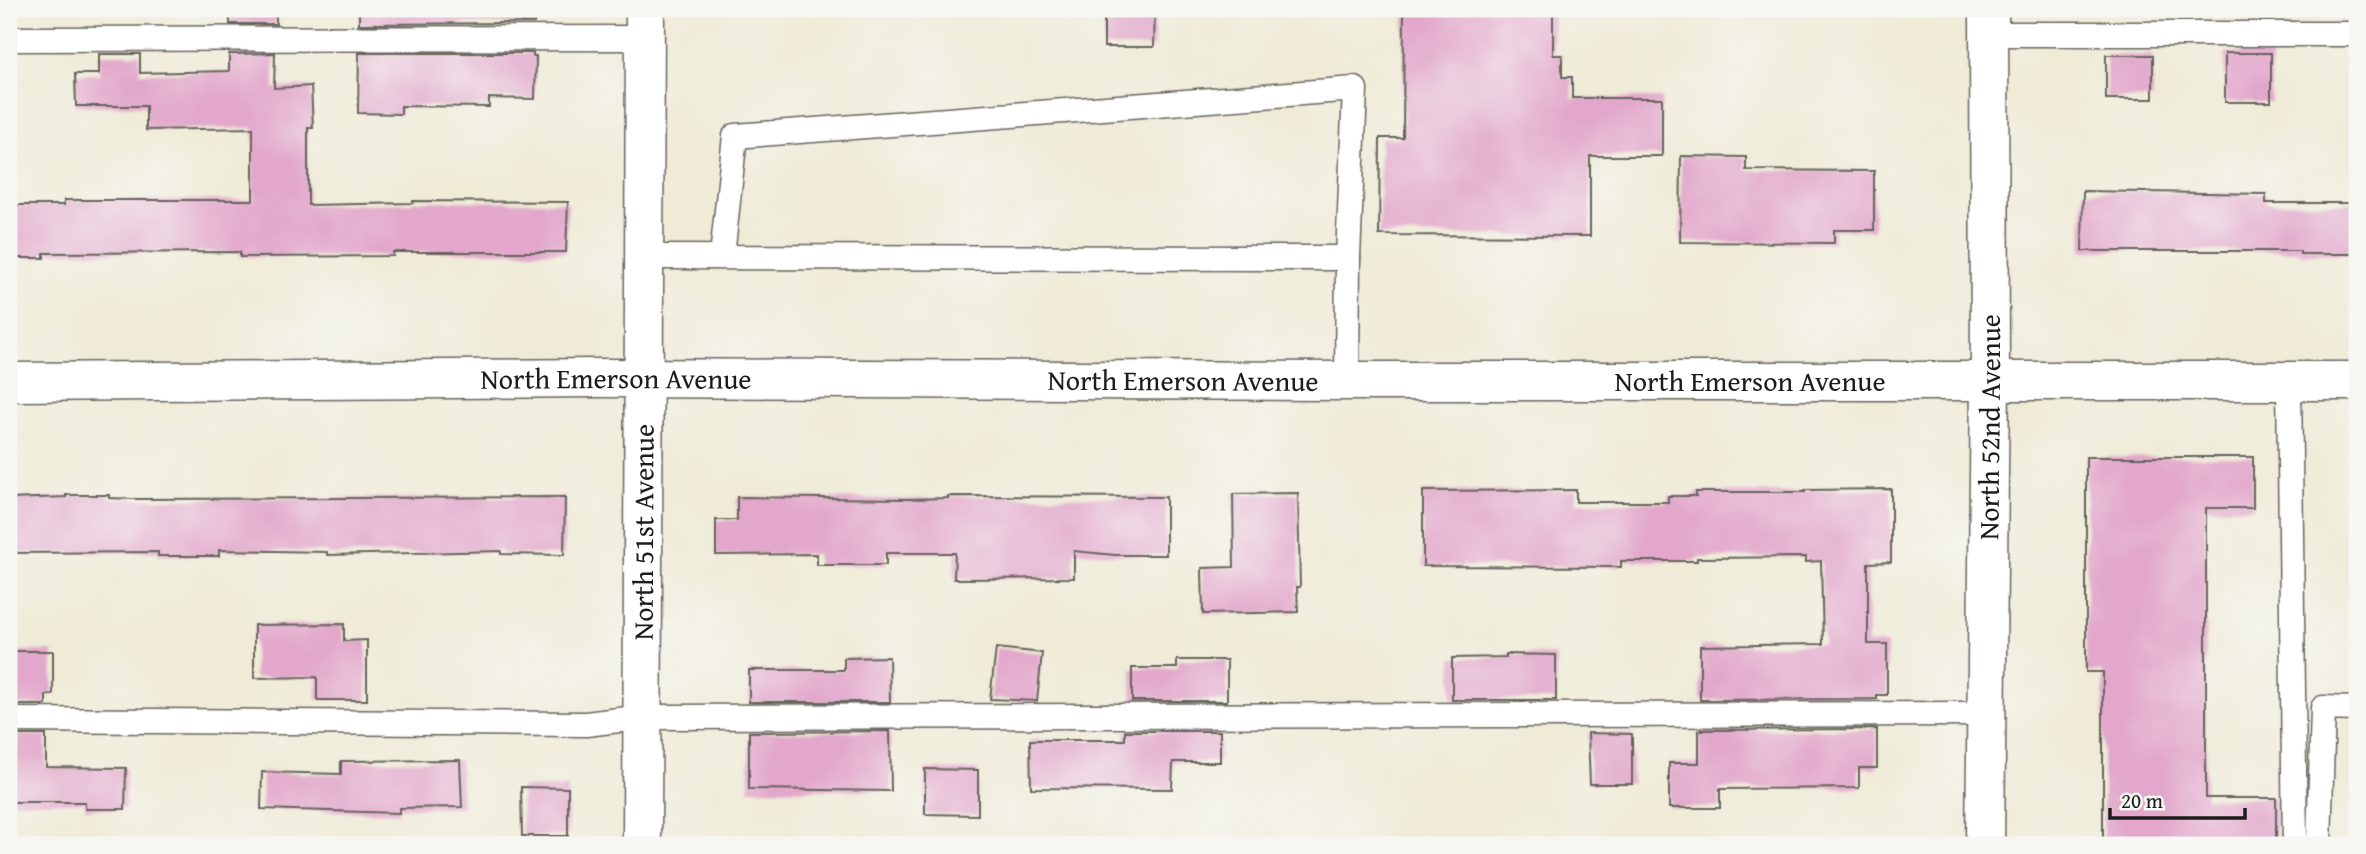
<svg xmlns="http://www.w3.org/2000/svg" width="2366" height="854" viewBox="0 0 2366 854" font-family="'Gentium Book Plus',serif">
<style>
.building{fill:#e2a7cb}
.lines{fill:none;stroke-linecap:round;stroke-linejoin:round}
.service-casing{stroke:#66645d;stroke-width:27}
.minor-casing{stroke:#66645d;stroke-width:41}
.service{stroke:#fff;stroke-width:24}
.minor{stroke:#fff;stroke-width:38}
.labels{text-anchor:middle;stroke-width:5;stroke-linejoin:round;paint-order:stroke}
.street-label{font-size:28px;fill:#1c1c1c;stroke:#f6f6f2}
</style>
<rect width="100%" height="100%" fill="#f6f6f2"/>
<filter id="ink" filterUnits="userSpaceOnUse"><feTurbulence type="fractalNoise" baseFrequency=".0143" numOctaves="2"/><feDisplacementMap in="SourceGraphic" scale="14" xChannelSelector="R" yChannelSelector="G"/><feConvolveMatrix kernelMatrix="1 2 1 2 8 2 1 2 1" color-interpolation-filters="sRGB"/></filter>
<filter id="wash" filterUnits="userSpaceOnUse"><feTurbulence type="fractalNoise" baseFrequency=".00686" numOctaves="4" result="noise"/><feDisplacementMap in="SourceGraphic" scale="28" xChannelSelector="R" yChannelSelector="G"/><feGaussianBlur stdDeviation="1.57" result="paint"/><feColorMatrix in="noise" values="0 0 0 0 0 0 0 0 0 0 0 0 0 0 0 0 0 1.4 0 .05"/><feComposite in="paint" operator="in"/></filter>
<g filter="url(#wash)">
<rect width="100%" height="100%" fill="#efebd7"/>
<g id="blocks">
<!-- building -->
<g class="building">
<rect x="230" y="9" width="46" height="15"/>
<path d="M359,9H534V23L359,24Z"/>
<path d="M1104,9H1155L1154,47H1104Z"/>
<path d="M1404,9H1553V55H1562V77H1572V98H1662V156H1590V236L1379,235L1380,138H1403Z"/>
<path d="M275,53L274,88L311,86L313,128H308V205L413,203V201L568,202L566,252H393V256L240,257V252L44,253V258H9V205H64V200H253V128L146,130V106H76L75,74H99V54H140V73L229,71V54Z"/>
<path d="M359,53H533V56H536L535,99L489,98V107L401,106V114L358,113Z"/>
<rect x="2225" y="53" width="46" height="49"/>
<rect x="2106" y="55" width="47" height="44"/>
<path d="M1681,156L1746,157V170L1874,171V230H1834V243L1680,242Z"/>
<path d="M2083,191L2266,194V203H2357V254H2300V251H2082Z"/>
<path d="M2086,457H2253V508H2206V798H2276V845H2103V672H2086Z"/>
<path d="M1891,489V562L1868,563V644H1887V695H1877V699L1700,700V646L1823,644L1821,561L1806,562V557L1697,558V561H1621V567L1423,566V491L1576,490V502H1668V496H1696V492H1805V490Z"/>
<path d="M1298,493L1300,587H1297L1298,612L1203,614L1202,568L1234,567L1233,494Z"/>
<path d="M66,495H109V498L133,499L565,497L564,555L501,554V551L327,555V552L219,550V556H158V552L9,553V499L66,497Z"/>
<path d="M948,496L1166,497V555H1115L1074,551V578L954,579L955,553H886V565H817V554L716,555V520H737V497L908,499L948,498Z"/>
<path d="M344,624V641L367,640V700H317V677L254,678V625Z"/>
<path d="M996,648L1042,653L1037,701L990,699Z"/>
<path d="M9,651H53V695H46V705H11Z"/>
<path d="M1506,654L1556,655V700H1452V658L1506,657Z"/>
<path d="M889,657L890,702H749V670H844V658Z"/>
<path d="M1177,660H1227V701H1132V668H1177Z"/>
<path d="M1877,729V768H1859V788L1720,789V808H1669V763H1699V730Z"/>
<path d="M890,731L891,791L749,789V732Z"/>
<path d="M1125,731H1220V762H1173L1172,789L1031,788L1030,740H1125Z"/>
<path d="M1588,733L1632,734V784H1590Z"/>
<path d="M11,735H46V767L126,768L125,809H85V802H11Z"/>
<path d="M460,760L462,807L399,808V813L261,809L262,772L341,774V761Z"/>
<path d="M925,769L978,770V815L925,814Z"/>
<path d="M521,787L568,788V836H522Z"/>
</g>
</g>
</g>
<g filter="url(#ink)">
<use href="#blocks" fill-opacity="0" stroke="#66645d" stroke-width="2"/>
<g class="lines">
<!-- service casing -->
<g class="service-casing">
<g id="service">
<path d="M1988,34H2357"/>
<path d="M9,39L646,38"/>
<path d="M722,256L735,136L1355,89L1348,258"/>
<path d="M644,257L1348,258L1347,381"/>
<path d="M2289,382L2295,845"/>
<path d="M9,720L586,724L644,717L1985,714"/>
<path d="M2319,845L2323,708L2357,709"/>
</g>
</g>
<!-- minor casing -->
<g class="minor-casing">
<g id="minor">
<path id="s1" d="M9,382L599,378L1347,381H2357"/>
<path id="s2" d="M642,845L645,9"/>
<path id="s3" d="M1985,845L1990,381L1989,9"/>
</g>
</g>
<!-- service -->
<use href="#service" class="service"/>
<!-- minor -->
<use href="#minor" class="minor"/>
</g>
</g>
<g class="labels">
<!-- street labels -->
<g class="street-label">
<text dy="10" stroke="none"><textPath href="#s1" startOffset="607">North Emerson Avenue</textPath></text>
<text dy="10" stroke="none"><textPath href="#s1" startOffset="1174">North Emerson Avenue</textPath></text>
<text dy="10" stroke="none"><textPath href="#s1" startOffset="1741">North Emerson Avenue</textPath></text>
<text dy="10" stroke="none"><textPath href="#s3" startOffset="418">North 52nd Avenue</textPath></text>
<text dy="10" stroke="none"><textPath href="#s2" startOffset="313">North 51st Avenue</textPath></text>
</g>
</g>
<!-- margin -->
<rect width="2366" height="854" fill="none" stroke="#f6f6f2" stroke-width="35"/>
<!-- scale -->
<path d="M2110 808v10h135v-10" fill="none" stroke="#1c1c1c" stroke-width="3.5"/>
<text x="2121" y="808" font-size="21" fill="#1c1c1c" stroke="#f6f6f2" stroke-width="5" paint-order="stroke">20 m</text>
</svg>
